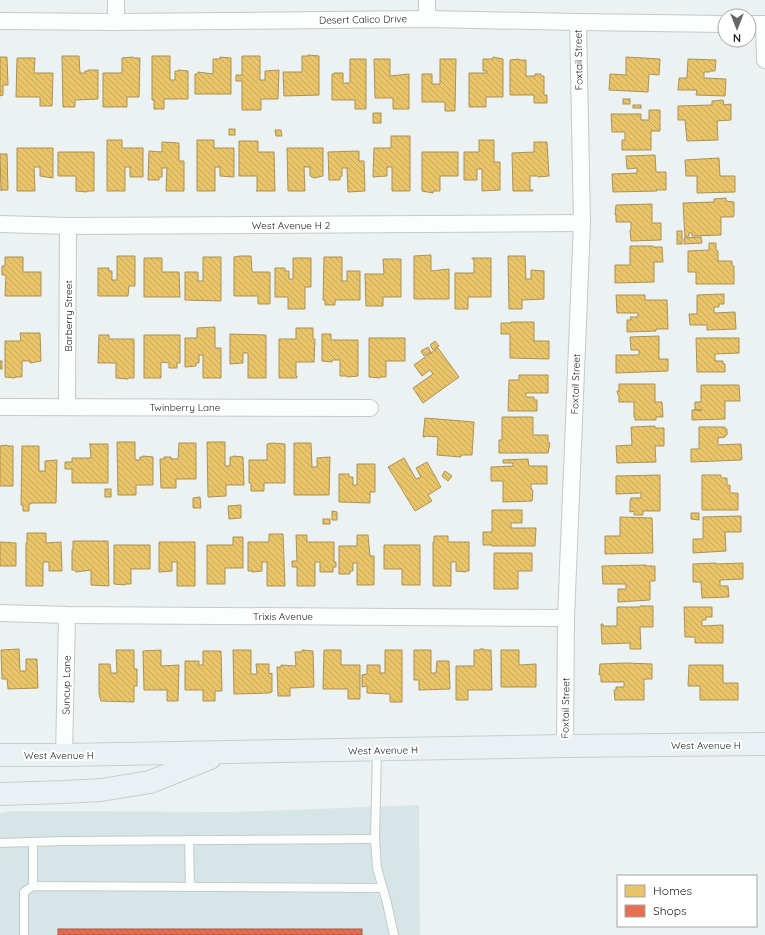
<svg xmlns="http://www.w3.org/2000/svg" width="765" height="935" viewBox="0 0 765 935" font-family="Quicksand,sans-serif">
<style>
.built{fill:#d6e6e7}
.homes{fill:url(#homes-back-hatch);stroke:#aa9253}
.shops{fill:url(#shops-back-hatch);stroke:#a95642}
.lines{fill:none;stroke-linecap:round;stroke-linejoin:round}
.lane-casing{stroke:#c4c9c9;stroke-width:10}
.street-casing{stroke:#c4c9c9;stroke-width:18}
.primary-casing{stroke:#cacdcd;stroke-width:24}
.lane{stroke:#fcfdfd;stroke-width:8}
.street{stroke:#fcfdfd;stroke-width:16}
.primary{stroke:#e9f1f4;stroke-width:22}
.labels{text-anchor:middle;stroke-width:4;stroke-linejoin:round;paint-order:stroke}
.street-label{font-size:10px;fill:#181d1e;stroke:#fff}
</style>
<defs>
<pattern id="homes-back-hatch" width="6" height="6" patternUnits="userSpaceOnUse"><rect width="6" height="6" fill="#e9c46a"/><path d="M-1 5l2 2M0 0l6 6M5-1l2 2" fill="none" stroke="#c7a85b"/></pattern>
<pattern id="shops-back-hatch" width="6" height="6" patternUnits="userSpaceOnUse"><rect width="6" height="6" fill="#e76f51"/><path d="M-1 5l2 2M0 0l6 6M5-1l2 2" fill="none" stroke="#ba5b43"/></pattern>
</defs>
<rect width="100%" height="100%" fill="#ecf2f2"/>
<!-- built -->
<path class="built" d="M419,805L420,935H0V813L13,811L231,812Z"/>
<!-- homes -->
<g class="homes">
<path d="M308,55L319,56V95L284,96L283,72H302V56H308Z"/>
<path d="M62,56H79L80,73H85V71H88V70H98V99L75,100V107H63Z"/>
<path d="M152,56H170V80H175V71H178V70L188,71V99H164V109H154V100H152Z"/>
<path d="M242,56H260V80H265V71L279,70L278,99H261V110H242V81H236V75H242Z"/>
<path d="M0,57H7L8,85H3V95L0,96Z"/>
<path d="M133,57V58H140L139,97H127V107H103V73H122V58Z"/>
<path d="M220,57L231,58V94H195V74H198V72L213,74V59H220Z"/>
<path d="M493,57L503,59V97H486V107H469V73H487V71H483V59H493Z"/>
<path d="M626,57L660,59L659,75L649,74L648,92L609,90L610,74L626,75Z"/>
<path d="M17,58H35L34,73H53L52,106H40V97H16Z"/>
<path d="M350,59H366V109H355V100H332V74H334V73H343V83H350Z"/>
<path d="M374,59H390V76L409,74V109H393V98H375Z"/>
<path d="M440,59H456L455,111H445V102H422V74H432V84H440Z"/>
<path d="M519,59V60H526V76H535V74H541V76H544V95H547V103H534V95H510V60Z"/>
<path d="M688,59L716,60L715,71H710V72H704V78L726,79L725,96L696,95L697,90H678L679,78H687Z"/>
<rect x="623" y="99" width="7" height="5"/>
<path d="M723,100L724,105L731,104V120L717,121L718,140L687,141L685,120H678V106L712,105V101Z"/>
<rect x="633" y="105" width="8" height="3"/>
<path d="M649,110H660V131H651V150H622V140H625V132H612L611,114H641V120H649Z"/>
<rect x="373" y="113" width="8" height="10"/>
<rect x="229" y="129" width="6" height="6"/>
<path d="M275,130H281L282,136H276Z"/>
<path d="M391,136H410V191H392V167H387V176L373,177L374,148H391Z"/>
<path d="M107,140H122V148H143V177H130V167H125V191H107Z"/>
<path d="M197,140H214V148H234V177L220,176V167H215V191H197Z"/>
<path d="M479,140H494V162H500V190L482,191V169H477V180H464V152H479Z"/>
<path d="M239,141H258V152H274L275,191H256L257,190V176H239Z"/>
<path d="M162,142L179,143V161H184V191H166L167,168H162V177H159V180H148L149,151L162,152Z"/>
<path d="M534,142H547L549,176L538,177V176H530V190H533V191H513L512,153L534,152Z"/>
<path d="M17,148H53V178L40,176V167H34L35,191H17Z"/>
<path d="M287,148H323V176L314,178L310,176V167H304L305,191H288Z"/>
<path d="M359,151V161H364L365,191L348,192L347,168H342V176L340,177V180H329L328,152Z"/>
<path d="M58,152H94V191H87V192L76,191V176H58Z"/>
<path d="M422,152H458V176H440V191H433V193L422,191Z"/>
<path d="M0,154H7L8,190H1V191Z"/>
<path d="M655,155L656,172H666V190H656L657,191L613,192L612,174L637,173V168L627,169L626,156Z"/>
<path d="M719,158L720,176H735V192L697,193V176H686L685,160Z"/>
<path d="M726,198V201L734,202V215L733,217H721V235L692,236V233H689V236L685,237L683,203L714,202V199Z"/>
<path d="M652,204V223H661V240L631,241L630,230H631V222H616V215H615L616,205Z"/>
<rect x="677" y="231" width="5" height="13"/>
<path d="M701,237L702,243L684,244V238Z"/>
<path d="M709,243H716V250L718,251V261H732V266H734V284H696V272H688V251L709,250Z"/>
<path d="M630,246H653V247H662L663,262H654V282L615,283V265H630Z"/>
<path d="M431,255V271L449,269V299H414V256Z"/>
<path d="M117,256H135V286H129L128,296H98V268H109V271H112V280H117Z"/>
<path d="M240,256H251L252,272H270V304H258V296H234V257Z"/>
<path d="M508,256H525L526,279H531V270L544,271V299L522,300V309H509Z"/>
<path d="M5,257H23V272H41V296H5L6,275H2V266H5Z"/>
<path d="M203,257H221V301L185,300V272H198V281H203Z"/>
<path d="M324,257H342V281H347V271H360V300H335V305H325V300H323Z"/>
<path d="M144,258H162V272H179L180,297H144Z"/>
<path d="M293,258H311V287H305V309H288V297H275V268H285V271H289V279H293Z"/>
<path d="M472,258H491V297H468V309H455V273H474V259H472Z"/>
<path d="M383,259H401V297H383V306H366L365,274H384Z"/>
<path d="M724,294V304H719V307H714V313L735,312L736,329L707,330V325H690L689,314H697V295Z"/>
<path d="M616,295H645V300H667L668,329H656V331L627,332V320H631L630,317H638V313H617Z"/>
<path d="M511,322H534V341H549V359L510,358V334H501V323H511Z"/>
<path d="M215,327V348H221V378H203V355H199V363H196V366L185,367V338H197V328Z"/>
<path d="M296,328H313V339H315L314,362H296V376H297V378H279V339H296Z"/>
<path d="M20,333H40L41,361L30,363V361H22V377H15V378L5,377V341H21Z"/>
<path d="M230,334L266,335V378H248V353H243V363L230,364Z"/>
<path d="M322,334H331V340H358V376L347,377V376H340V360H332V362L322,361Z"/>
<path d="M99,335H109V339H134V378H128V379L116,378V363H98Z"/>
<path d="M144,335H180V363H177V368H169V363L161,362V378H144Z"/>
<path d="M659,336V359H668V371L616,373V355H639V350H631L630,337Z"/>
<path d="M369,338H405V361H386V377H380V378L369,377Z"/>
<path d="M696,338H739V353L715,354V361H723V364H725V372H697Z"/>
<path d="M435,341L439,346L433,350L430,345Z"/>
<path d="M428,347L431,352L424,356L421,351Z"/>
<path d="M438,348L459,377L423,403L413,388L433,374L430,370L422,376L414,365Z"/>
<rect x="0" y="361" width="2" height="8"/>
<path d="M519,375H548V393H526V397H534V400H537V411H508L509,380H519Z"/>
<path d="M619,384H655V402H662L663,417H656V420H635V417H634V402H619V395H618L617,391H619Z"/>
<path d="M701,385H739L740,401H725V419L692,420V410H702H695V402H701Z"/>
<path d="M502,417H533V435H548V443H550L548,453H499V440H502Z"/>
<path d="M425,418L474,422L472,455H461V457L437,455L438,437L425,436V437H423Z"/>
<path d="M655,426V428H664V446H655L656,462L617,463L616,446L632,445L631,427Z"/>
<path d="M699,427H725V429H727V435H725V437L718,438V445L741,444L742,459L741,460L691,462V449H699Z"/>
<path d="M117,442H135V460H140V457H143V456L153,457V485H136V495H118Z"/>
<path d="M207,442H225V466H230V457H233V456L243,457L244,485H226V496L208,497Z"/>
<path d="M179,443H196V479H176V488H161L160,459H164V457H171V459H178Z"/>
<path d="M273,443L285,444V483H264V491H251V483H249V460H267V444Z"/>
<path d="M294,443H311L312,467H317V458L330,457L329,495H294Z"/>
<path d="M89,444H108V483H72V469H65V462H72V458H91L90,445Z"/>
<path d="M7,445V446H13V486H0V446Z"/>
<path d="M22,446H39V471H45V461L57,460L56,503H31V504H29V511H23V505H21Z"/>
<path d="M404,458L416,479L421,477L416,468L427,462L441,487L428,495L432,501L415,511L388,467Z"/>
<path d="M528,459L529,466H547V484H531V488L533,491L532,501L503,502V481H491V467L513,466V463H503V460Z"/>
<path d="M357,464H375V492H370V503L339,502V474H349V477H353V485H357Z"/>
<path d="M445,471L452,476L448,481L442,476Z"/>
<path d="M660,475V511H643V515H634V511L630,512V501L631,498H641V493L616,494V476Z"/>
<path d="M702,475H721V478H727V485H730V493H738V510H702Z"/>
<rect x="105" y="489" width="6" height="8"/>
<path d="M200,497L201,508H193V498Z"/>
<path d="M241,505V518L229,519L228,506Z"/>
<path d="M492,510H522V523H511V528H536L535,546H492V545H483V532H492Z"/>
<path d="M332,511L337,512V520H332Z"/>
<path d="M691,513H699V520L691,519Z"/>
<path d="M741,516V532H725L726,551L693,553V539H703V517Z"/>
<path d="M620,517L652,518L653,553L605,554V536H620Z"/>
<rect x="323" y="519" width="7" height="5"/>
<path d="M27,533H46V543L61,542L62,571H49V562H43V586H26V543H27Z"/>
<path d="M269,534H283L285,586H267V562H262V571L252,572V571H248V542H269Z"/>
<path d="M296,535H307V542H334V562H336V567H333V572H320V562H315V586H297V567H292V561H297Z"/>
<path d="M357,535H368L370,556H374V585H357V563H353V571H350V574H339V546H357Z"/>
<path d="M434,536H448V542H469V571H466V572L456,571V562H451V586H433V542H434Z"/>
<path d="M233,537H243V568H225V584H207V545H233Z"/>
<path d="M73,541H108L109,586L91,585V570L76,572L75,570H72V550H73Z"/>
<path d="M0,542L16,543V566H0Z"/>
<path d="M159,542H195V586H177V562H172V571L159,572Z"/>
<path d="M114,545H150V569H131V584H125V585L114,584Z"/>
<path d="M384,545H420V585H402V569H384Z"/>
<path d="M494,553H532V571H518V589H494Z"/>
<path d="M716,563L717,564L743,563V579L720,580V586H728L729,597L702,598L701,582H693V564Z"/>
<path d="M646,565V566H655V581H650V600L618,602V589H626V584H603L602,566Z"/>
<path d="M640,606H653V627H640L641,649H630V643L602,644L601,624H603V626H617V607H640Z"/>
<path d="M684,607H712V617H706V620H702V626L723,625V643H695V637H685Z"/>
<path d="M19,649L20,671H26V659H37L38,688L8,689L7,679H2L1,650Z"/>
<path d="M480,649H484V650H491L492,690H468V700H456V666H474V650H480Z"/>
<path d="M116,650H134V669H137V686H134V702L101,701L99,694V664H110L111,673H117Z"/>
<path d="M161,650V666L179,665L178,701H167V690H144L143,651Z"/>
<path d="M233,650H251V674H257L256,664H269V674L272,673V692H270V693L234,694Z"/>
<path d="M302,650L313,651L314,687L290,688V696H278L277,667H281V665L296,666L295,652H302Z"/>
<path d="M324,650H341V665H360V699H348V689H323Z"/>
<path d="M385,650H402V702H390V694L367,693V686L362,687V675L367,674V665H380V673H385Z"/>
<path d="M414,650H431V673H436L437,661H449L450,689L419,690V680H414Z"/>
<path d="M501,650H519V665L536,664V687H501Z"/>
<path d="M203,651H221L222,691H215V701H203V690H185V661H199V665H203Z"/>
<path d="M626,663L652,664V679H644V700H615L614,690H616V687H624V682H601V675H599L600,664Z"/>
<path d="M689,665H723V683H738V700H700V686H688Z"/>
</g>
<!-- shops -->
<rect class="shops" x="58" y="929" width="304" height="6"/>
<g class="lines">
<!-- lane casing -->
<g class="lane-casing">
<g id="lane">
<path d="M377,751L375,839L377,868L387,903L394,935"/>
<path d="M189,840L190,887"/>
<path d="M33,842V886"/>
<path d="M0,843L63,841L375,839"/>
<path d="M24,935V892L33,886L383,888"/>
</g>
</g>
<!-- street casing -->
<g class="street-casing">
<g id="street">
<path d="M116,0V22"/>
<path d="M427,0V19"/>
<path d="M0,21L116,22L427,19L578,22L725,24"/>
<path d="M749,24H764L765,60"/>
<path d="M0,224L68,226L582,223"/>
<path d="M0,407L370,408"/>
<path d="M67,407L68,226"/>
<path d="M0,613L67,615L566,618"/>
<path d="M565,746L566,618L582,223L578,22"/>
<path d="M64,755L67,615"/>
</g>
</g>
<!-- primary casing -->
<g class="primary-casing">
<g id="primary">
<path d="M0,755H64L565,746L765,744"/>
<path d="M0,794L64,792L101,790L150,782L210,758"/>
</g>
</g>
<!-- lane -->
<use href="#lane" class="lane"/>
<!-- street -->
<use href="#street" class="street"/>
<!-- primary -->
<use href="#primary" class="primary"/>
</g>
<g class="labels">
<!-- street labels -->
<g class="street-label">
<text transform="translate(363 19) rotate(-1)" y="4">Desert Calico Drive</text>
<text transform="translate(578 60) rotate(-91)" y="4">Foxtail Street</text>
<text x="291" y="229">West Avenue H 2</text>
<text transform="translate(68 316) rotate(-90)" y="4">Barberry Street</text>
<text transform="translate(575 384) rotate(-88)" y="4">Foxtail Street</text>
<text x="185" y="411">Twinberry Lane</text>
<text x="283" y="620">Trixis Avenue</text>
<text transform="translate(66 685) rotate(-89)" y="4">Suncup Lane</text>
<text transform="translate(565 708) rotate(-89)" y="4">Foxtail Street</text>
<text x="706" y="749">West Avenue H</text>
<text transform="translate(383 750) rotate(-1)" y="4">West Avenue H</text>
<text x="59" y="759">West Avenue H</text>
</g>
</g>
<!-- legend -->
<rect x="617" y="875" width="140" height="52" fill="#ffffff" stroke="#a3a5a5"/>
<rect x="625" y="885" width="20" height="12" fill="#e9c46a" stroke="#a3a5a5"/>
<text x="653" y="895" font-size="12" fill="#181d1e">Homes</text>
<rect x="625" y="905" width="20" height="12" fill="#e76f51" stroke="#a3a5a5"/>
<text x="653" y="915" font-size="12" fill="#181d1e">Shops</text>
<!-- north arrow -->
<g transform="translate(737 28) rotate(180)"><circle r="19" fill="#ffffff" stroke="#a3a5a5"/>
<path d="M0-3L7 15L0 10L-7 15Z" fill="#626868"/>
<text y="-6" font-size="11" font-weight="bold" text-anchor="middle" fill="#181d1e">N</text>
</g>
</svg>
